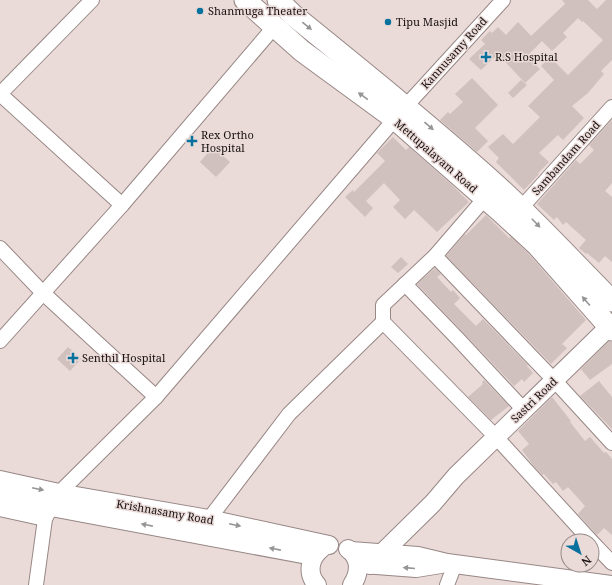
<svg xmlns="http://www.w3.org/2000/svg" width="612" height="585" viewBox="0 0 612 585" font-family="'Noto Serif',serif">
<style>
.building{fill:#d0c0be}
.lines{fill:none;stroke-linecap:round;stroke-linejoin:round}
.minor-casing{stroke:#978785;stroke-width:16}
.major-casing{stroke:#978785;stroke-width:20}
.highway-casing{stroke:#978785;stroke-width:23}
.minor{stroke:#fff;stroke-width:14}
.major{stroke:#fff;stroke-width:18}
.highway{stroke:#fff;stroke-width:21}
.oneway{fill:#979494}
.poi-dot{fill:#09719d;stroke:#eadad8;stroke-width:1.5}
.labels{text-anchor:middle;stroke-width:3;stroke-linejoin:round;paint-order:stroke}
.poi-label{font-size:11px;fill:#181211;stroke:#eadad8;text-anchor:start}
.street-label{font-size:11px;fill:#181211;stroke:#eadad8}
</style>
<rect width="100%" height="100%" fill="#eadad8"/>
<!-- building -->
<g class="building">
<path d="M562,0H588L597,9L606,0H612V60L601,71L604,74L588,93L572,106L584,118L563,140L558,135L539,153L549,162L538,173L539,174L524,190L496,162L499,158L488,147L503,134L513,144L540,117L528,106L554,80L541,66L550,57L568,75L603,40L583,21L582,22L578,18L563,33L567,37L552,51L542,41L527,56L540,69L525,83L498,54L481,70L469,59L485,44L481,40L490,31L492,33L498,27L506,35L518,22L531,36L565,4Z"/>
<path d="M472,78L498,105L475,128L488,141L477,152L440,120L448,112L450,114L463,102L455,94Z"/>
<path d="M521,80L527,85L513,98L508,93Z"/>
<path d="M612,120V183L605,191L612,197V262L605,256L599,263L587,253L586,254L579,248L586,240L566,222L563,225L557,217L554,220L537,204L576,160L580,164L594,150L589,145Z"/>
<path d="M393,137L406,150L409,147L453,186L469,202L437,232L414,210L405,219L393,207L400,200L384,183L366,201L373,208L365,217L345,197L353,190L354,192L385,161L377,153Z"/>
<path d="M213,147L230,162L216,177L200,162Z"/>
<path d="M486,215L509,238L511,237L528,253L586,320L562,344L567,348L551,364L446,256L465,234L466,235Z"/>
<path d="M401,257L408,264L398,273L391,267Z"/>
<path d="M435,268L441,274L437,277L451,292L453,290L460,298L454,304L476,326L483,319L528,365L527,366L533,373L524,382L522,379L514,386L417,284Z"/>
<path d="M609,341L612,342V364L590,380L581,369Z"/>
<path d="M68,347L81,359L70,371L57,359Z"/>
<path d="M484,380L509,406L491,420L468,397L483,384L482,382Z"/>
<path d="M599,381L612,397V429L580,396Z"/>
<path d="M552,397L571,421L570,422L585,441L590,437L604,453L606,452L612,459V535L604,528L597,535L578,514L585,506L568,487L563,491L556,482L553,484L544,474L542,475L533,465L522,450L529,444L518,431Z"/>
</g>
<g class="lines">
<!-- minor casing -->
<g class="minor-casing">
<g id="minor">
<path d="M92,0L0,94L122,205"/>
<path d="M521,208L612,107"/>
<path d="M0,248L43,293L156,397"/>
<path d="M435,256L555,381L612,443"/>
<path d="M405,284L458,339L524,410"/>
<path d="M383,322L496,437L591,541"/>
<path d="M0,341L122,205L275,26"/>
<path d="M59,493L156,397L406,106L503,0"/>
<path d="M0,509L45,519"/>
<path d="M209,519L289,414L383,322V305L435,256L485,198"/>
<path d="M592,542L612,563"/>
<path d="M36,585L45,519L51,507"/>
<path d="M447,585L455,564"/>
</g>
</g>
<!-- major casing -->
<g class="major-casing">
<g id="major">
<path d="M0,480L59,493L209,519L329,545"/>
<path d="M0,495L51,507L313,556"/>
<path d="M348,549C361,558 360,573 352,585"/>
<path d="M351,551L418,556L447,563L612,585"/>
<path d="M363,564L416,568L441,564"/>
<path d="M370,565L433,503L456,476L612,324"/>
<path d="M317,585C306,573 310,557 322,548"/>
</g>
</g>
<!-- highway casing -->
<g class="highway-casing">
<g id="highway">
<path d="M245,0L302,51L395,119L500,211L537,245L612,330"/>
<path d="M278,0L293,15C361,70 429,125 494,183C535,220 573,262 612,301"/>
</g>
</g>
<!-- minor -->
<use href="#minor" class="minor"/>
<!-- major -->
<use href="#major" class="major"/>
<!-- highway -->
<use href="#highway" class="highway"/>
</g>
<!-- one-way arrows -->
<defs><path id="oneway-solid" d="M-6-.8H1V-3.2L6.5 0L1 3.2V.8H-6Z"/></defs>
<g class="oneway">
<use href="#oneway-solid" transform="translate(307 26) rotate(39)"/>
<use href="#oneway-solid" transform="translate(363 96) rotate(-144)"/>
<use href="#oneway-solid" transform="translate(429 126) rotate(41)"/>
<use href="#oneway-solid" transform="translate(536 223) rotate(46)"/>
<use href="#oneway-solid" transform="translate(586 301) rotate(-131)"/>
<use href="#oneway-solid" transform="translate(38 489) rotate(12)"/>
<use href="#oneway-solid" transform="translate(147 525) rotate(-169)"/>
<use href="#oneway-solid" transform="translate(235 525) rotate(12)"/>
<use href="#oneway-solid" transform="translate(275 549) rotate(-169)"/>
<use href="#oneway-solid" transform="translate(409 568) rotate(-175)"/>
</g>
<!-- markers -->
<g class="poi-dot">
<circle cx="200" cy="11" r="4"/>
<circle cx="388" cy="22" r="4"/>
<path d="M484 51h4v4h4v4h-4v4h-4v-4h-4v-4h4z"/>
<path d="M190 135h4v4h4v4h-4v4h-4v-4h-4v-4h4z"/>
<path d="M71 352h4v4h4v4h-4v4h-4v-4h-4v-4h4z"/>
</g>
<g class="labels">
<!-- poi labels -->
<g class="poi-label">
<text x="208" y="15">Shanmuga Theater</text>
<text x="396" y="26">Tipu Masjid</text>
<text x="495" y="61">R.S Hospital</text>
<text x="201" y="139">Rex Ortho<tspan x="201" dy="13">Hospital</tspan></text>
<text x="82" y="362">Senthil Hospital</text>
</g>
<!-- street labels -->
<g class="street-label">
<text transform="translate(454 53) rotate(-48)" y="4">Kannusamy Road</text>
<text transform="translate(436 156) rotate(41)" y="4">Mettupalayam Road</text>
<text transform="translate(566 158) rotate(-48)" y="4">Sambandam Road</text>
<text transform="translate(534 400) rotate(-44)" y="4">Sastri Road</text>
<text transform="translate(165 512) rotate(10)" y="4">Krishnasamy Road</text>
</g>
</g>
<!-- north arrow -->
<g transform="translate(580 553) rotate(141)"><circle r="19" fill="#eadad8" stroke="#968a88"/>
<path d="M0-3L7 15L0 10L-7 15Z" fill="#09719d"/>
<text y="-6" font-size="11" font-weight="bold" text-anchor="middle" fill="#181211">N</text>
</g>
</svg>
